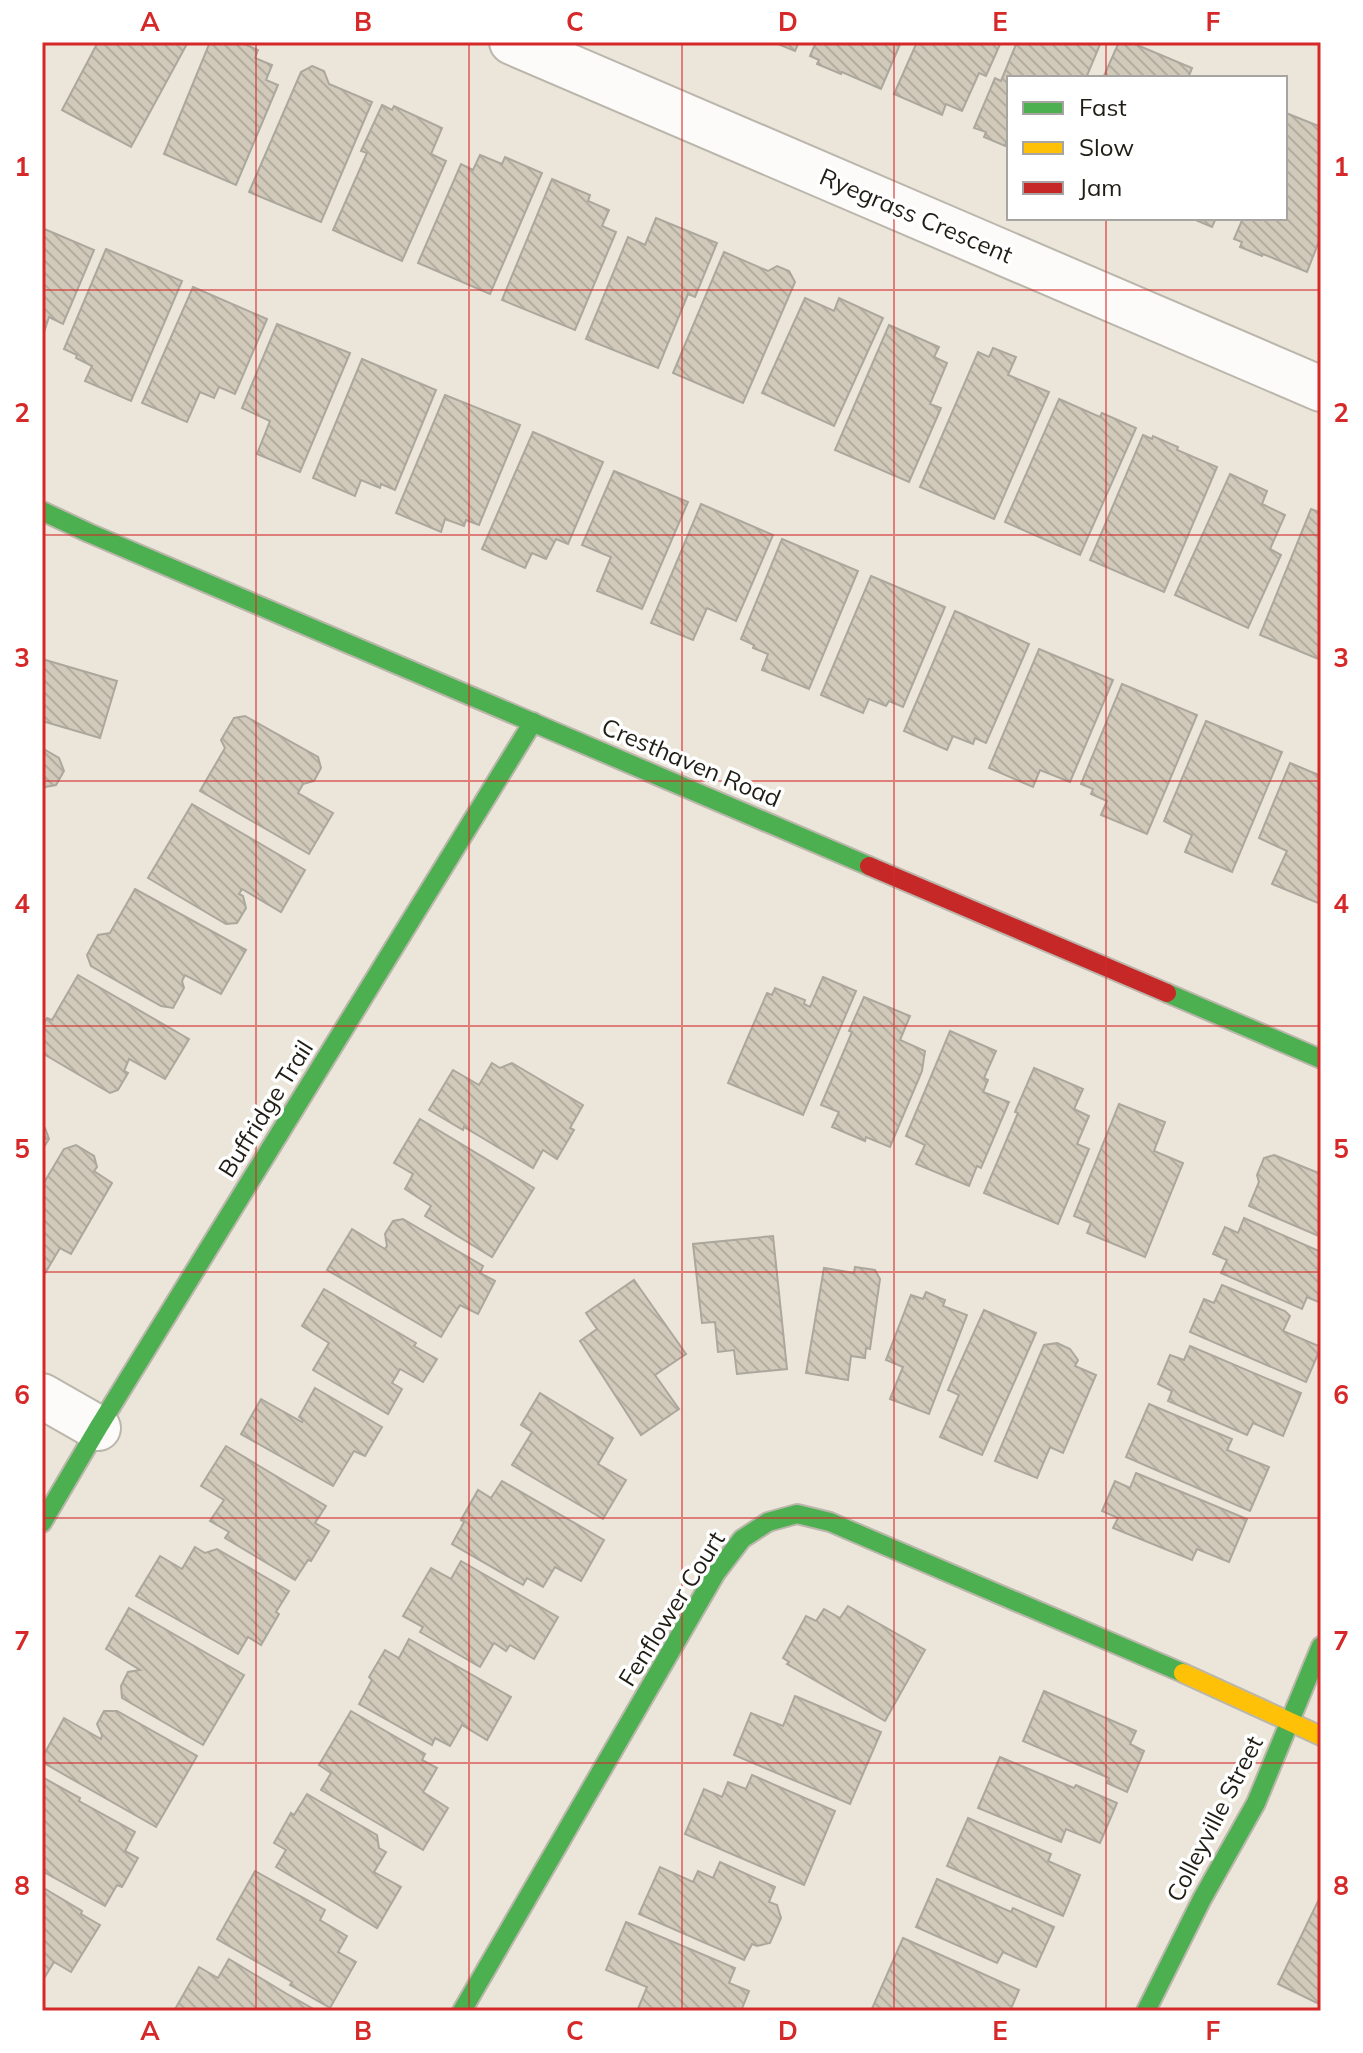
<svg xmlns="http://www.w3.org/2000/svg" width="1363" height="2053" viewBox="0 0 1363 2053" font-family="Mulish,sans-serif">
<style>
.building{fill:url(#building-back-hatch);stroke:#aba79d;stroke-width:2}
.lines{fill:none;stroke-linecap:round;stroke-linejoin:round}
.street-casing{stroke:#bbb6ac;stroke-width:48}
.fast-casing{stroke:#bbb6ac;stroke-width:22}
.slow-casing{stroke:#bbb6ac;stroke-width:22}
.jam-casing{stroke:#bbb6ac;stroke-width:22}
.street{stroke:#fcfbf9;stroke-width:44}
.fast{stroke:#4caf50;stroke-width:18}
.slow{stroke:#ffc107;stroke-width:18}
.jam{stroke:#c62828;stroke-width:18}
.grid{fill:none;stroke:#d62828;stroke-width:2;stroke-opacity:0.55}
.labels{text-anchor:middle;stroke-width:7;stroke-linejoin:round;paint-order:stroke}
.street-label{font-size:24px;fill:#201d15;stroke:#fff}
.neatline{fill:none;stroke:#d62828;stroke-width:3}
.grid-label{font-size:26px;text-anchor:middle;font-weight:bold;fill:#d62828}
</style>
<defs>
<pattern id="building-back-hatch" width="6" height="6" patternUnits="userSpaceOnUse" patternTransform="scale(2)"><rect width="6" height="6" fill="#d1caba"/><path d="M-1 5l2 2M0 0l6 6M5-1l2 2" fill="none" stroke="#b3ad9f"/></pattern>
</defs>
<rect width="100%" height="100%" fill="#ebe6d9"/>
<!-- building -->
<g class="building">
<path d="M98,42H188L131,147L62,110Z"/>
<path d="M210,42H240L258,50L255,58L272,65L266,80L278,85L236,185L164,154Z"/>
<path d="M773,42H799L795,51Z"/>
<path d="M816,42H901L881,89L842,72L841,74L817,64L819,60L810,56Z"/>
<path d="M917,42H1001L986,76L979,73L962,111L946,104L942,115L894,94Z"/>
<path d="M1017,42H1101L1086,78H1009V144L1006,143L1005,146L984,137L986,132L974,128L995,78L1001,81Z"/>
<path d="M1119,42H1130L1192,68L1188,78H1103Z"/>
<path d="M312,66L324,71L329,84L372,102L321,222L249,192L301,72Z"/>
<path d="M382,105L392,110L394,106L442,128L431,154L446,161L402,261L333,230L367,153L361,151Z"/>
<path d="M1286,113L1321,127V236L1307,272L1263,254L1262,256L1240,247L1242,242L1234,239L1243,218H1285Z"/>
<path d="M480,155L502,164L505,157L542,173L490,294L418,263L461,164L473,170Z"/>
<path d="M552,179L590,195L588,201L609,210L602,226L616,232L575,330L502,300Z"/>
<path d="M656,218L717,243L695,297L688,294L658,368L586,339L628,237L645,245Z"/>
<path d="M1191,218H1216L1212,227Z"/>
<path d="M42,228L94,250L63,324L49,317L44,332L42,331Z"/>
<path d="M106,249L182,281L131,401L85,381L92,366L76,358L77,355L64,349Z"/>
<path d="M724,252L768,271L777,266L789,271L795,282L743,403L673,373Z"/>
<path d="M193,287L267,319L235,394L219,387L214,398L200,392L187,422L142,403Z"/>
<path d="M805,298L834,311L839,298L883,318L834,426L762,393Z"/>
<path d="M277,324L350,353L300,472L257,454L270,421L242,408Z"/>
<path d="M889,325L939,347L934,357L947,363L930,404L941,408L909,482L835,450Z"/>
<path d="M993,348L1016,357L1008,375L1049,392L994,519L920,487L978,352L989,357Z"/>
<path d="M362,359L436,390L395,490L381,484L380,488L361,480L355,496L313,478Z"/>
<path d="M445,395L520,425L479,525L466,520L464,526L445,519L441,532L396,513Z"/>
<path d="M1059,399L1100,417L1102,413L1136,428L1080,555L1005,522Z"/>
<path d="M533,432L603,462L568,544L556,539L546,559L532,553L525,568L482,549Z"/>
<path d="M1143,435L1152,439L1153,436L1178,447L1177,450L1217,467L1164,592L1090,560Z"/>
<path d="M614,471L688,502L642,609L597,591L611,557L582,545Z"/>
<path d="M1230,474L1267,491L1262,504L1285,515L1270,549L1281,555L1248,628L1175,595Z"/>
<path d="M701,504L773,535L736,621L707,608L693,640L651,623Z"/>
<path d="M1311,509L1321,513V660L1260,635Z"/>
<path d="M782,539L858,571L809,689L762,670L768,654L753,648L754,645L741,639Z"/>
<path d="M871,576L945,607L903,707L889,701L886,706L869,699L863,713L821,695Z"/>
<path d="M955,611L1029,644L986,743L975,738L973,744L953,736L947,750L904,731Z"/>
<path d="M1039,649L1113,680L1070,782L1040,770L1033,787L989,768Z"/>
<path d="M42,659L117,681L100,738L42,721Z"/>
<path d="M1122,684L1197,715L1147,834L1101,815L1107,801L1091,794L1093,789L1081,784Z"/>
<path d="M245,716L318,757L321,768L314,781L303,784L298,793L333,813L309,854L200,791L225,748L221,740L234,718Z"/>
<path d="M1206,721L1282,752L1232,872L1185,852L1192,835L1164,821Z"/>
<path d="M42,748L59,758L64,771L56,785L45,787L42,792Z"/>
<path d="M1290,763L1321,776V895L1318,903L1272,884L1287,851L1259,838Z"/>
<path d="M192,804L305,870L281,912L242,889L239,894L243,896L246,908L237,923L226,924L148,878Z"/>
<path d="M135,889L246,950L221,994L185,975L182,981L184,988L173,1008L161,1006L91,966L87,955L98,935L110,933Z"/>
<path d="M78,975L189,1039L165,1079L129,1059L124,1071L128,1073L118,1090L110,1093L42,1053V1026L47,1018L52,1020Z"/>
<path d="M823,977L856,991L803,1115L728,1083L767,993L772,995L775,988L805,1000L804,1004L810,1007Z"/>
<path d="M864,997L910,1016L900,1040L925,1051L922,1071L890,1147L866,1137L865,1141L832,1127L839,1112L821,1105L852,1032L849,1031Z"/>
<path d="M950,1031L996,1051L984,1078L988,1080L983,1092L1009,1102L981,1168L977,1166L969,1186L916,1164L925,1145L906,1136Z"/>
<path d="M492,1063L500,1068L512,1063L583,1105L570,1128L574,1130L557,1159L543,1150L533,1168L464,1127L463,1130L429,1110L453,1070L479,1085Z"/>
<path d="M1034,1068L1083,1089L1074,1109L1089,1116L1077,1144L1089,1149L1058,1224L984,1193L1018,1113L1015,1112Z"/>
<path d="M1119,1104L1165,1122L1154,1151L1183,1163L1145,1257L1087,1233L1091,1223L1074,1216Z"/>
<path d="M420,1119L534,1188L492,1257L425,1216L431,1206L405,1189L413,1174L394,1163Z"/>
<path d="M42,1127L45,1128L49,1139L42,1150Z"/>
<path d="M76,1145L94,1156L97,1167L94,1171L112,1183L71,1254L60,1248L44,1275L42,1274V1186L64,1149Z"/>
<path d="M1274,1155L1321,1174V1237L1249,1206L1259,1182L1257,1175L1264,1158Z"/>
<path d="M1244,1218L1321,1252V1303L1307,1297L1302,1309L1221,1273L1227,1260L1213,1254L1225,1227L1238,1233Z"/>
<path d="M403,1219L483,1266L480,1273L495,1281L478,1314L460,1305L441,1337L327,1270L352,1229L385,1249L387,1246L385,1234L393,1221Z"/>
<path d="M773,1236L787,1369L737,1374L734,1350L718,1352L715,1322L702,1323L693,1244Z"/>
<path d="M855,1267L875,1270L880,1279L870,1349L866,1348L865,1358L851,1356L848,1380L806,1373L824,1268L854,1273Z"/>
<path d="M634,1280L686,1354L655,1375L679,1409L641,1435L580,1341L597,1329L586,1313Z"/>
<path d="M1222,1285L1285,1311L1290,1316L1283,1331L1321,1347L1306,1382L1190,1332L1204,1299L1214,1303Z"/>
<path d="M324,1289L416,1343L414,1346L437,1359L423,1382L400,1369L392,1383L402,1389L388,1414L313,1370L329,1343L302,1326Z"/>
<path d="M926,1292L945,1300L943,1306L967,1315L929,1414L890,1399L903,1367L886,1360L911,1295L923,1299Z"/>
<path d="M984,1310L1036,1333L982,1455L940,1437L959,1395L948,1390Z"/>
<path d="M1057,1343L1070,1349L1078,1360L1075,1366L1096,1375L1063,1453L1050,1447L1037,1478L995,1461L1044,1345Z"/>
<path d="M1190,1346L1301,1393L1283,1436L1253,1423L1247,1435L1168,1401L1172,1391L1158,1384L1170,1355L1184,1360Z"/>
<path d="M315,1388L382,1427L365,1456L354,1451L333,1486L241,1434L261,1399L302,1422L303,1420L299,1417Z"/>
<path d="M540,1393L613,1438L598,1464L626,1480L603,1519L512,1465L532,1432L521,1425Z"/>
<path d="M1149,1404L1232,1439L1227,1450L1269,1467L1250,1511L1126,1457Z"/>
<path d="M226,1446L326,1506L315,1523L329,1531L311,1561L308,1560L295,1580L225,1538L229,1532L210,1521L224,1500L201,1486Z"/>
<path d="M1136,1473L1247,1519L1229,1562L1197,1549L1192,1560L1113,1528L1118,1518L1102,1511L1115,1481L1130,1488Z"/>
<path d="M502,1481L604,1540L581,1581L555,1567L543,1587L527,1578L523,1585L452,1544L464,1522L461,1520L478,1490L491,1498Z"/>
<path d="M195,1547L205,1553L217,1549L289,1591L276,1612L279,1614L261,1645L248,1637L238,1654L136,1596L160,1556L182,1569Z"/>
<path d="M461,1561L558,1617L534,1659L510,1645L506,1651L494,1643L480,1667L420,1632L423,1627L403,1616L431,1568L451,1579Z"/>
<path d="M848,1606L925,1650L885,1721L787,1664L789,1662L783,1658L806,1616L816,1621L824,1609L840,1618Z"/>
<path d="M129,1608L244,1675L203,1745L122,1698L121,1686L128,1672L140,1670L106,1649Z"/>
<path d="M409,1639L511,1697L487,1740L462,1725L450,1746L435,1738L432,1745L359,1704L372,1680L369,1677L385,1650L399,1658Z"/>
<path d="M1044,1691L1136,1731L1130,1744L1144,1751L1127,1792L1107,1783L1109,1778L1023,1741Z"/>
<path d="M795,1696L881,1732L850,1804L734,1755L751,1713L783,1726Z"/>
<path d="M104,1711H117L197,1756L156,1827L42,1762V1758L64,1718L101,1739L102,1735L97,1724Z"/>
<path d="M351,1711L425,1754L422,1760L437,1768L423,1792L448,1808L423,1850L321,1790L331,1773L319,1765Z"/>
<path d="M1000,1757L1074,1788L1076,1785L1117,1803L1100,1843L1066,1829L1061,1842L978,1808Z"/>
<path d="M752,1775L835,1811L804,1885L685,1834L704,1789L722,1797L728,1782L746,1789Z"/>
<path d="M42,1777L80,1798L79,1801L135,1832L125,1851L138,1858L122,1887L117,1885L105,1906L42,1871Z"/>
<path d="M307,1794L377,1835L379,1848L386,1852L374,1872L401,1887L377,1928L276,1867L286,1850L274,1843L291,1813L294,1815Z"/>
<path d="M968,1818L1051,1854L1048,1861L1080,1875L1063,1916L947,1866Z"/>
<path d="M720,1862L775,1887L769,1902L777,1905L781,1918L770,1943L757,1946L752,1944L744,1960L639,1914L660,1867L693,1882L698,1871L713,1878Z"/>
<path d="M255,1871L325,1910L320,1920L347,1936L338,1952L356,1962L330,2008L290,1985L292,1982L217,1939Z"/>
<path d="M937,1879L1011,1912L1013,1908L1054,1927L1036,1967L1003,1952L997,1963L916,1927Z"/>
<path d="M42,1887L82,1911L81,1914L100,1925L71,1972L54,1962L43,1980Z"/>
<path d="M1321,1895V2005L1278,1984Z"/>
<path d="M626,1922L735,1968L729,1983L749,1991L741,2011H637L647,1987L606,1970Z"/>
<path d="M903,1938L1019,1990L1010,2011H871Z"/>
<path d="M229,1959L287,1994L317,2011H174L199,1967L218,1978Z"/>
</g>
<g class="lines">
<!-- street casing -->
<g class="street-casing">
<g id="street">
<path d="M512,42L1321,389"/>
<path d="M42,1396L98,1428"/>
</g>
</g>
<!-- fast casing -->
<g class="fast-casing">
<g id="fast">
<path d="M42,511L89,533L869,866"/>
<path d="M1167,993L1321,1059"/>
<path d="M42,1523L98,1428L533,722"/>
<path d="M462,2011L716,1573L742,1539L768,1522L797,1514L830,1522L1183,1673"/>
<path d="M1146,2011L1202,1899L1256,1803L1321,1646"/>
</g>
</g>
<!-- slow casing -->
<g class="slow-casing">
<path id="slow" d="M1183,1673L1321,1736"/>
</g>
<!-- jam casing -->
<g class="jam-casing">
<path id="jam" d="M869,866L1167,993"/>
</g>
<!-- street -->
<use href="#street" class="street"/>
<!-- fast -->
<use href="#fast" class="fast"/>
<!-- slow -->
<use href="#slow" class="slow"/>
<!-- jam -->
<use href="#jam" class="jam"/>
</g>
<!-- grid -->
<path class="grid" d="M256,42V2011M469,42V2011M682,42V2011M894,42V2011M1106,42V78M1106,218V2011M42,290H1321M42,535H1321M42,781H1321M42,1026H1321M42,1272H1321M42,1518H1321M42,1763H1321"/>
<g class="labels">
<!-- street labels -->
<g class="street-label">
<text transform="translate(916 216) rotate(23)" y="8">Ryegrass Crescent</text>
<text transform="translate(691 763) rotate(23)" y="8">Cresthaven Road</text>
<text transform="translate(266 1109) rotate(-58)" y="8">Buffridge Trail</text>
<text transform="translate(672 1609) rotate(-58)" y="8">Fenflower Court</text>
<text transform="translate(1215 1819) rotate(-63)" y="8">Colleyville Street</text>
</g>
</g>
<!-- border -->
<rect width="1363" height="2053" fill="none" stroke="#ffffff" stroke-width="88"/>
<!-- legend -->
<rect x="1007" y="76" width="280" height="144" fill="#ffffff" stroke="#a6a5a1" stroke-width="2"/>
<rect x="1023" y="102" width="40" height="12" fill="#4caf50" stroke="#a6a5a1" stroke-width="2"/>
<text x="1079" y="116" font-size="24" fill="#201d15">Fast</text>
<rect x="1023" y="142" width="40" height="12" fill="#ffc107" stroke="#a6a5a1" stroke-width="2"/>
<text x="1079" y="156" font-size="24" fill="#201d15">Slow</text>
<rect x="1023" y="182" width="40" height="12" fill="#c62828" stroke="#a6a5a1" stroke-width="2"/>
<text x="1079" y="196" font-size="24" fill="#201d15">Jam</text>
<rect x="44" y="44" width="1275" height="1965" class="neatline"/>
<g class="grid-label">
<text x="150" y="31">A</text>
<text x="363" y="31">B</text>
<text x="575" y="31">C</text>
<text x="788" y="31">D</text>
<text x="1000" y="31">E</text>
<text x="1213" y="31">F</text>
<text x="22" y="176">1</text>
<text x="1341" y="176">1</text>
<text x="22" y="422">2</text>
<text x="1341" y="422">2</text>
<text x="22" y="667">3</text>
<text x="1341" y="667">3</text>
<text x="22" y="913">4</text>
<text x="1341" y="913">4</text>
<text x="22" y="1158">5</text>
<text x="1341" y="1158">5</text>
<text x="22" y="1404">6</text>
<text x="1341" y="1404">6</text>
<text x="22" y="1650">7</text>
<text x="1341" y="1650">7</text>
<text x="22" y="1895">8</text>
<text x="1341" y="1895">8</text>
<text x="150" y="2040">A</text>
<text x="363" y="2040">B</text>
<text x="575" y="2040">C</text>
<text x="788" y="2040">D</text>
<text x="1000" y="2040">E</text>
<text x="1213" y="2040">F</text>
</g>
</svg>
